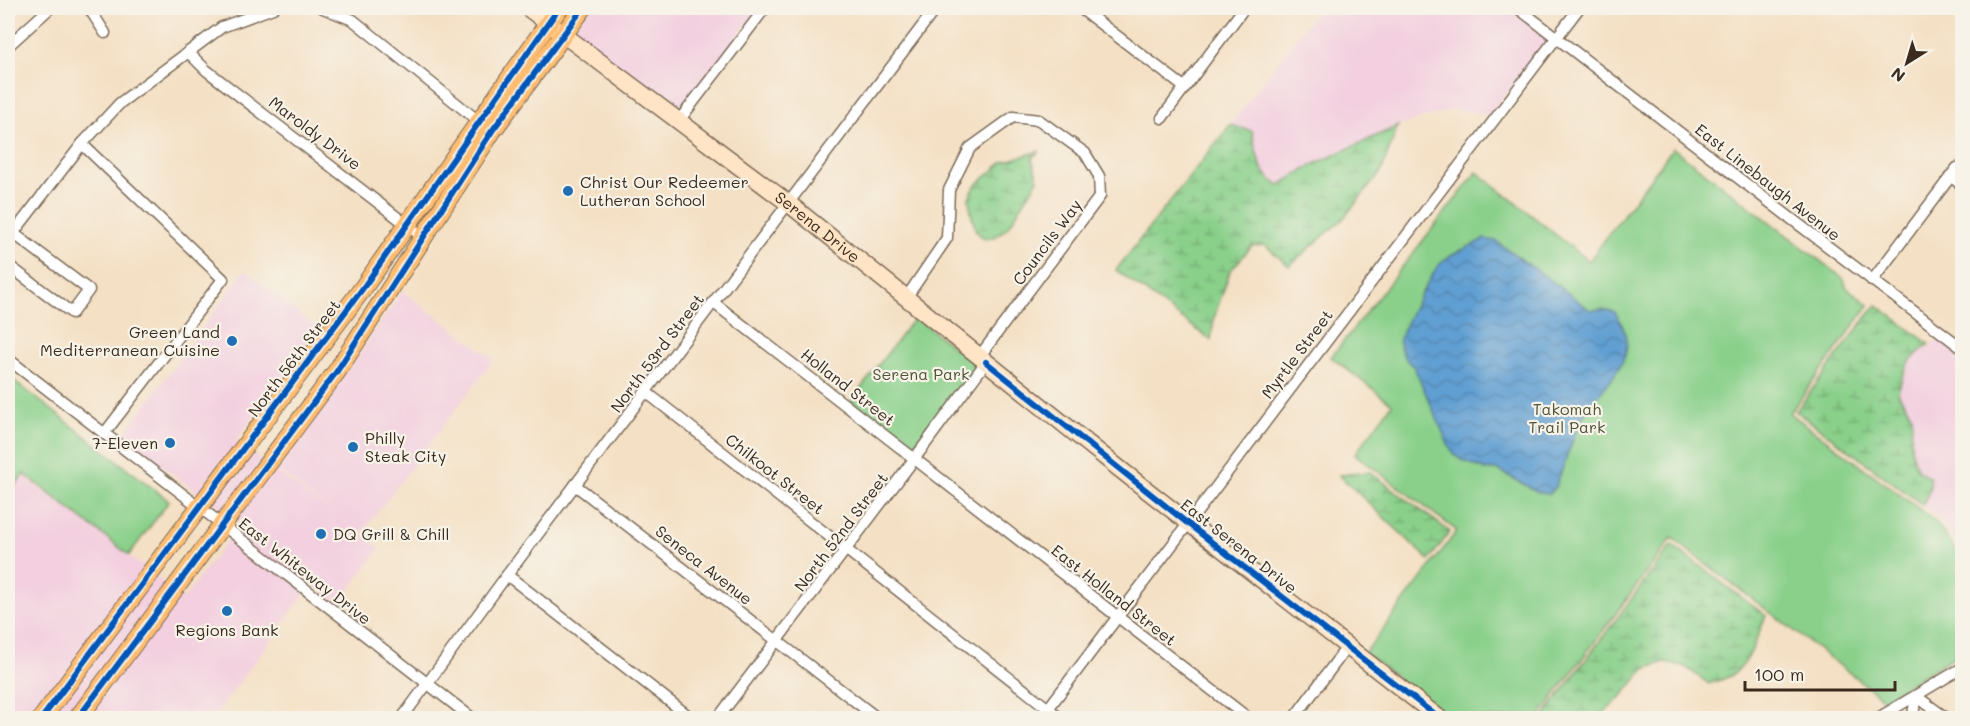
<svg xmlns="http://www.w3.org/2000/svg" width="1970" height="726" viewBox="0 0 1970 726" font-family="Mali,sans-serif">
<style>
.built{fill:#f3cfdf}
.green{fill:#8ad08b;stroke:#627d54;stroke-width:1.5}
.wetland{fill:url(#wetland-marsh);stroke:#627d54;stroke-width:1.5}
.water{fill:url(#water-waves);stroke:#4e6478;stroke-width:1.5}
.lines{fill:none;stroke-linecap:round;stroke-linejoin:round}
.street-casing{stroke:#7c6a58;stroke-width:13}
.secondary-casing{stroke:#7c6a58;stroke-width:19}
.primary-casing{stroke:#7c6a58;stroke-width:20}
.street{stroke:#fff;stroke-width:10}
.secondary{stroke:#ffe4c6;stroke-width:16}
.primary{stroke:#febc70;stroke-width:18}
.cycleway-casing{stroke:#f7f3e8;stroke-width:10}
.cycleway{stroke:#0057b8;stroke-width:6}
.poi-dot{fill:#1f6fb2;stroke:#f7f3e8;stroke-width:2}
.labels{text-anchor:middle;stroke-width:4.5;stroke-linejoin:round;paint-order:stroke}
.street-label{font-size:16px;fill:#3b2a1e;stroke:#f7f3e8}
.poi-label{font-size:16px;fill:#3b2a1e;stroke:#f7f3e8;text-anchor:start}
.park-label{font-size:16px;fill:#4f5439;stroke:#f7f3e8}
</style>
<defs>
<pattern id="wetland-marsh" width="20" height="14" patternUnits="userSpaceOnUse" patternTransform="scale(1.5)"><rect width="20" height="14" fill="#8ad08b"/><path d="M1 5h8M5 5V1M11 12h8M15 12V8" fill="none" stroke="#72a971"/></pattern>
<pattern id="water-waves" width="16" height="10" patternUnits="userSpaceOnUse" patternTransform="scale(1.5)"><rect width="16" height="10" fill="#609fd2"/><path d="M0 5q4-4 8 0t8 0" fill="none" stroke="#5082aa"/></pattern>
</defs>
<rect width="100%" height="100%" fill="#f7f3e8"/>
<filter id="ink" filterUnits="userSpaceOnUse"><feTurbulence type="fractalNoise" baseFrequency=".0167" numOctaves="2"/><feDisplacementMap in="SourceGraphic" scale="12" xChannelSelector="R" yChannelSelector="G"/><feConvolveMatrix kernelMatrix="1 2 1 2 8 2 1 2 1" color-interpolation-filters="sRGB"/></filter>
<filter id="wash" filterUnits="userSpaceOnUse"><feTurbulence type="fractalNoise" baseFrequency=".008" numOctaves="4" result="noise"/><feDisplacementMap in="SourceGraphic" scale="24" xChannelSelector="R" yChannelSelector="G"/><feGaussianBlur stdDeviation="1.35" result="paint"/><feColorMatrix in="noise" values="0 0 0 0 0 0 0 0 0 0 0 0 0 0 0 0 0 1.4 0 .05"/><feComposite in="paint" operator="in"/></filter>
<g filter="url(#wash)">
<rect width="100%" height="100%" fill="#f4e0c4"/>
<!-- built -->
<g class="built">
<path d="M590,8H759L678,114L570,33Z"/>
<path d="M1319,8H1508L1549,38L1490,115L1453,109L1398,126L1306,168L1280,185L1272,182L1258,162L1251,131L1230,125Z"/>
<path d="M245,270L318,329L236,441L360,533L278,470L402,291L494,359L361,534L380,548L339,604L312,584L213,718H8V496L23,475L184,598L240,524L122,437Z"/>
<path d="M1940,339L1962,355V551L1938,517L1923,505L1930,489V478L1917,469L1911,448L1912,416L1898,393L1903,372L1914,356Z"/>
</g>
<!-- green -->
<g class="green">
<path d="M1673,148L1844,279L1846,287L1869,305L1790,413L1934,520L1962,559V652L1884,699L1672,538L1538,718H1449L1365,653L1457,531L1355,454L1392,404L1331,357L1477,172L1589,261Z"/>
<path d="M915,317L976,365L912,448L851,401Z"/>
<path d="M8,376L169,501L129,555L24,474L8,494Z"/>
</g>
<!-- wetland -->
<g class="wetland">
<path d="M1230,125L1252,131C1256,150 1259,178 1280,185L1306,168L1398,126L1381,172L1342,220L1289,266L1265,245L1252,246L1230,271L1214,318L1211,340L1116,270Z"/>
<path d="M1040,151L1032,158L1038,180L1009,226L995,237L985,239L976,231L971,213L969,198L975,186L1003,162Z"/>
<path d="M1877,305L1929,344C1908,361 1904,366 1898,393L1912,416L1911,448L1917,469L1930,478V489L1923,505L1796,411L1865,319Z"/>
<path d="M1370,472L1450,532L1429,560L1339,475Z"/>
<path d="M1672,545L1766,616C1757,634 1751,664 1732,675C1725,679 1716,681 1709,684L1684,666L1664,662L1645,669L1622,696L1604,713L1593,718H1542Z"/>
</g>
<!-- water -->
<path class="water" d="M1485,239L1496,241L1560,287L1590,310L1602,309L1615,312C1622,323 1629,338 1626,352C1619,377 1595,395 1583,417C1572,439 1565,463 1556,486L1550,494L1538,492L1498,470H1486L1464,461L1455,456L1448,444L1414,367C1406,361 1398,350 1400,339C1403,326 1433,269 1443,261C1456,251 1471,246 1485,239Z"/>
</g>
<g filter="url(#ink)">
<g class="lines">
<!-- street casing -->
<g class="street-casing">
<g id="street">
<path d="M89,8L105,33"/>
<path d="M323,8L353,20L482,124"/>
<path d="M1080,8L1184,87"/>
<path d="M1518,8L1789,217L1962,348"/>
<path d="M8,46L50,8"/>
<path d="M188,52L206,70L424,238"/>
<path d="M1162,118L1244,8"/>
<path d="M678,122L765,8"/>
<path d="M82,144L223,279L104,434"/>
<path d="M1950,176L1962,185"/>
<path d="M8,240L82,144L120,103L222,27L273,8"/>
<path d="M8,265L72,313L89,290L13,233"/>
<path d="M1872,281L1957,168"/>
<path d="M906,298L947,238L949,190L970,148L1013,117L1039,120L1085,153L1099,176L1100,196L979,357"/>
<path d="M714,303L1248,718"/>
<path d="M8,359L472,718"/>
<path d="M646,392L1060,718"/>
<path d="M575,485L877,718"/>
<path d="M507,575L691,718"/>
<path d="M402,718L507,575L936,8"/>
<path d="M718,718L915,458L986,362"/>
<path d="M1041,718L1579,8"/>
<path d="M1294,718L1347,647"/>
<path d="M1878,718L1962,668"/>
<path d="M1910,718L1913,715L1916,696L1946,718"/>
</g>
</g>
<!-- secondary casing -->
<g class="secondary-casing">
<g id="secondary">
<path id="s1" d="M528,8L788,203L1121,470L1439,718"/>
</g>
</g>
<!-- primary casing -->
<g class="primary-casing">
<g id="primary">
<path d="M42,718L363,288L559,8"/>
<path d="M78,718L337,371L492,131L583,8"/>
</g>
</g>
<!-- street -->
<use href="#street" class="street"/>
<!-- secondary -->
<use href="#secondary" class="secondary"/>
<!-- primary -->
<use href="#primary" class="primary"/>
<!-- cycleway casing -->
<g class="cycleway-casing">
<g id="cycleway">
<path d="M986,362L1187,523L1439,718"/>
<path d="M42,718L363,288L559,8"/>
<path d="M78,718L337,371L492,131L583,8"/>
</g>
</g>
<!-- cycleway -->
<use href="#cycleway" class="cycleway"/>
</g>
</g>
<!-- markers -->
<g class="poi-dot">
<circle cx="568" cy="191" r="6"/>
<circle cx="232" cy="341" r="6"/>
<circle cx="170" cy="443" r="6"/>
<circle cx="353" cy="447" r="6"/>
<circle cx="321" cy="534" r="6"/>
<circle cx="227" cy="611" r="6"/>
</g>
<g class="labels">
<!-- street labels -->
<g class="street-label">
<text transform="translate(315 133) rotate(37)" y="6">Maroldy Drive</text>
<text transform="translate(1768 182) rotate(38)" y="6">East Linebaugh Avenue</text>
<text dy="6" stroke="none"><textPath href="#s1" startOffset="363">Serena Drive</textPath></text>
<text transform="translate(1047 242) rotate(-53)" y="6">Councils Way</text>
<text transform="translate(657 353) rotate(-53)" y="6">North 53rd Street</text>
<text transform="translate(1297 354) rotate(-53)" y="6">Myrtle Street</text>
<text transform="translate(294 358) rotate(-53)" y="6">North 56th Street</text>
<text transform="translate(848 387) rotate(38)" y="6">Holland Street</text>
<text transform="translate(775 474) rotate(38)" y="6">Chilkoot Street</text>
<text transform="translate(841 532) rotate(-53)" y="6">North 52nd Street</text>
<text transform="translate(1239 546) rotate(38)" y="6">East Serena Drive</text>
<text transform="translate(704 565) rotate(38)" y="6">Seneca Avenue</text>
<text transform="translate(305 571) rotate(38)" y="6">East Whiteway Drive</text>
<text transform="translate(1114 595) rotate(38)" y="6">East Holland Street</text>
</g>
<!-- poi labels -->
<g class="poi-label">
<text x="580" y="188">Christ Our Redeemer<tspan x="580" dy="18">Lutheran School</tspan></text>
<text x="220" y="338" text-anchor="end">Green Land<tspan x="220" dy="18">Mediterranean Cuisine</tspan></text>
<text x="365" y="444">Philly<tspan x="365" dy="18">Steak City</tspan></text>
<text x="158" y="449" text-anchor="end">7-Eleven</text>
<text x="333" y="540">DQ Grill &amp; Chill</text>
<text x="227" y="636" text-anchor="middle">Regions Bank</text>
</g>
<!-- park labels -->
<g class="park-label">
<text x="921" y="380">Serena Park</text>
<text x="1567" y="415">Takomah<tspan x="1567" dy="18">Trail Park</tspan></text>
</g>
</g>
<!-- margin -->
<rect width="1970" height="726" fill="none" stroke="#f7f3e8" stroke-width="30"/>
<!-- north arrow -->
<g transform="translate(1907 63) rotate(217)" stroke="#f7f3e8" stroke-width="4.5" paint-order="stroke">
<path d="M0-4.5L10 22L0 15L-10 22Z" fill="#3b2a1e"/>
<text y="-9" font-size="16" font-weight="bold" text-anchor="middle" fill="#3b2a1e">N</text>
</g>
<!-- scale -->
<path d="M1745 681v9h150v-9" fill="none" stroke="#3b2a1e" stroke-width="3"/>
<text x="1754" y="681" font-size="18" fill="#3b2a1e" stroke="#f7f3e8" stroke-width="4.5" paint-order="stroke">100 m</text>
</svg>
